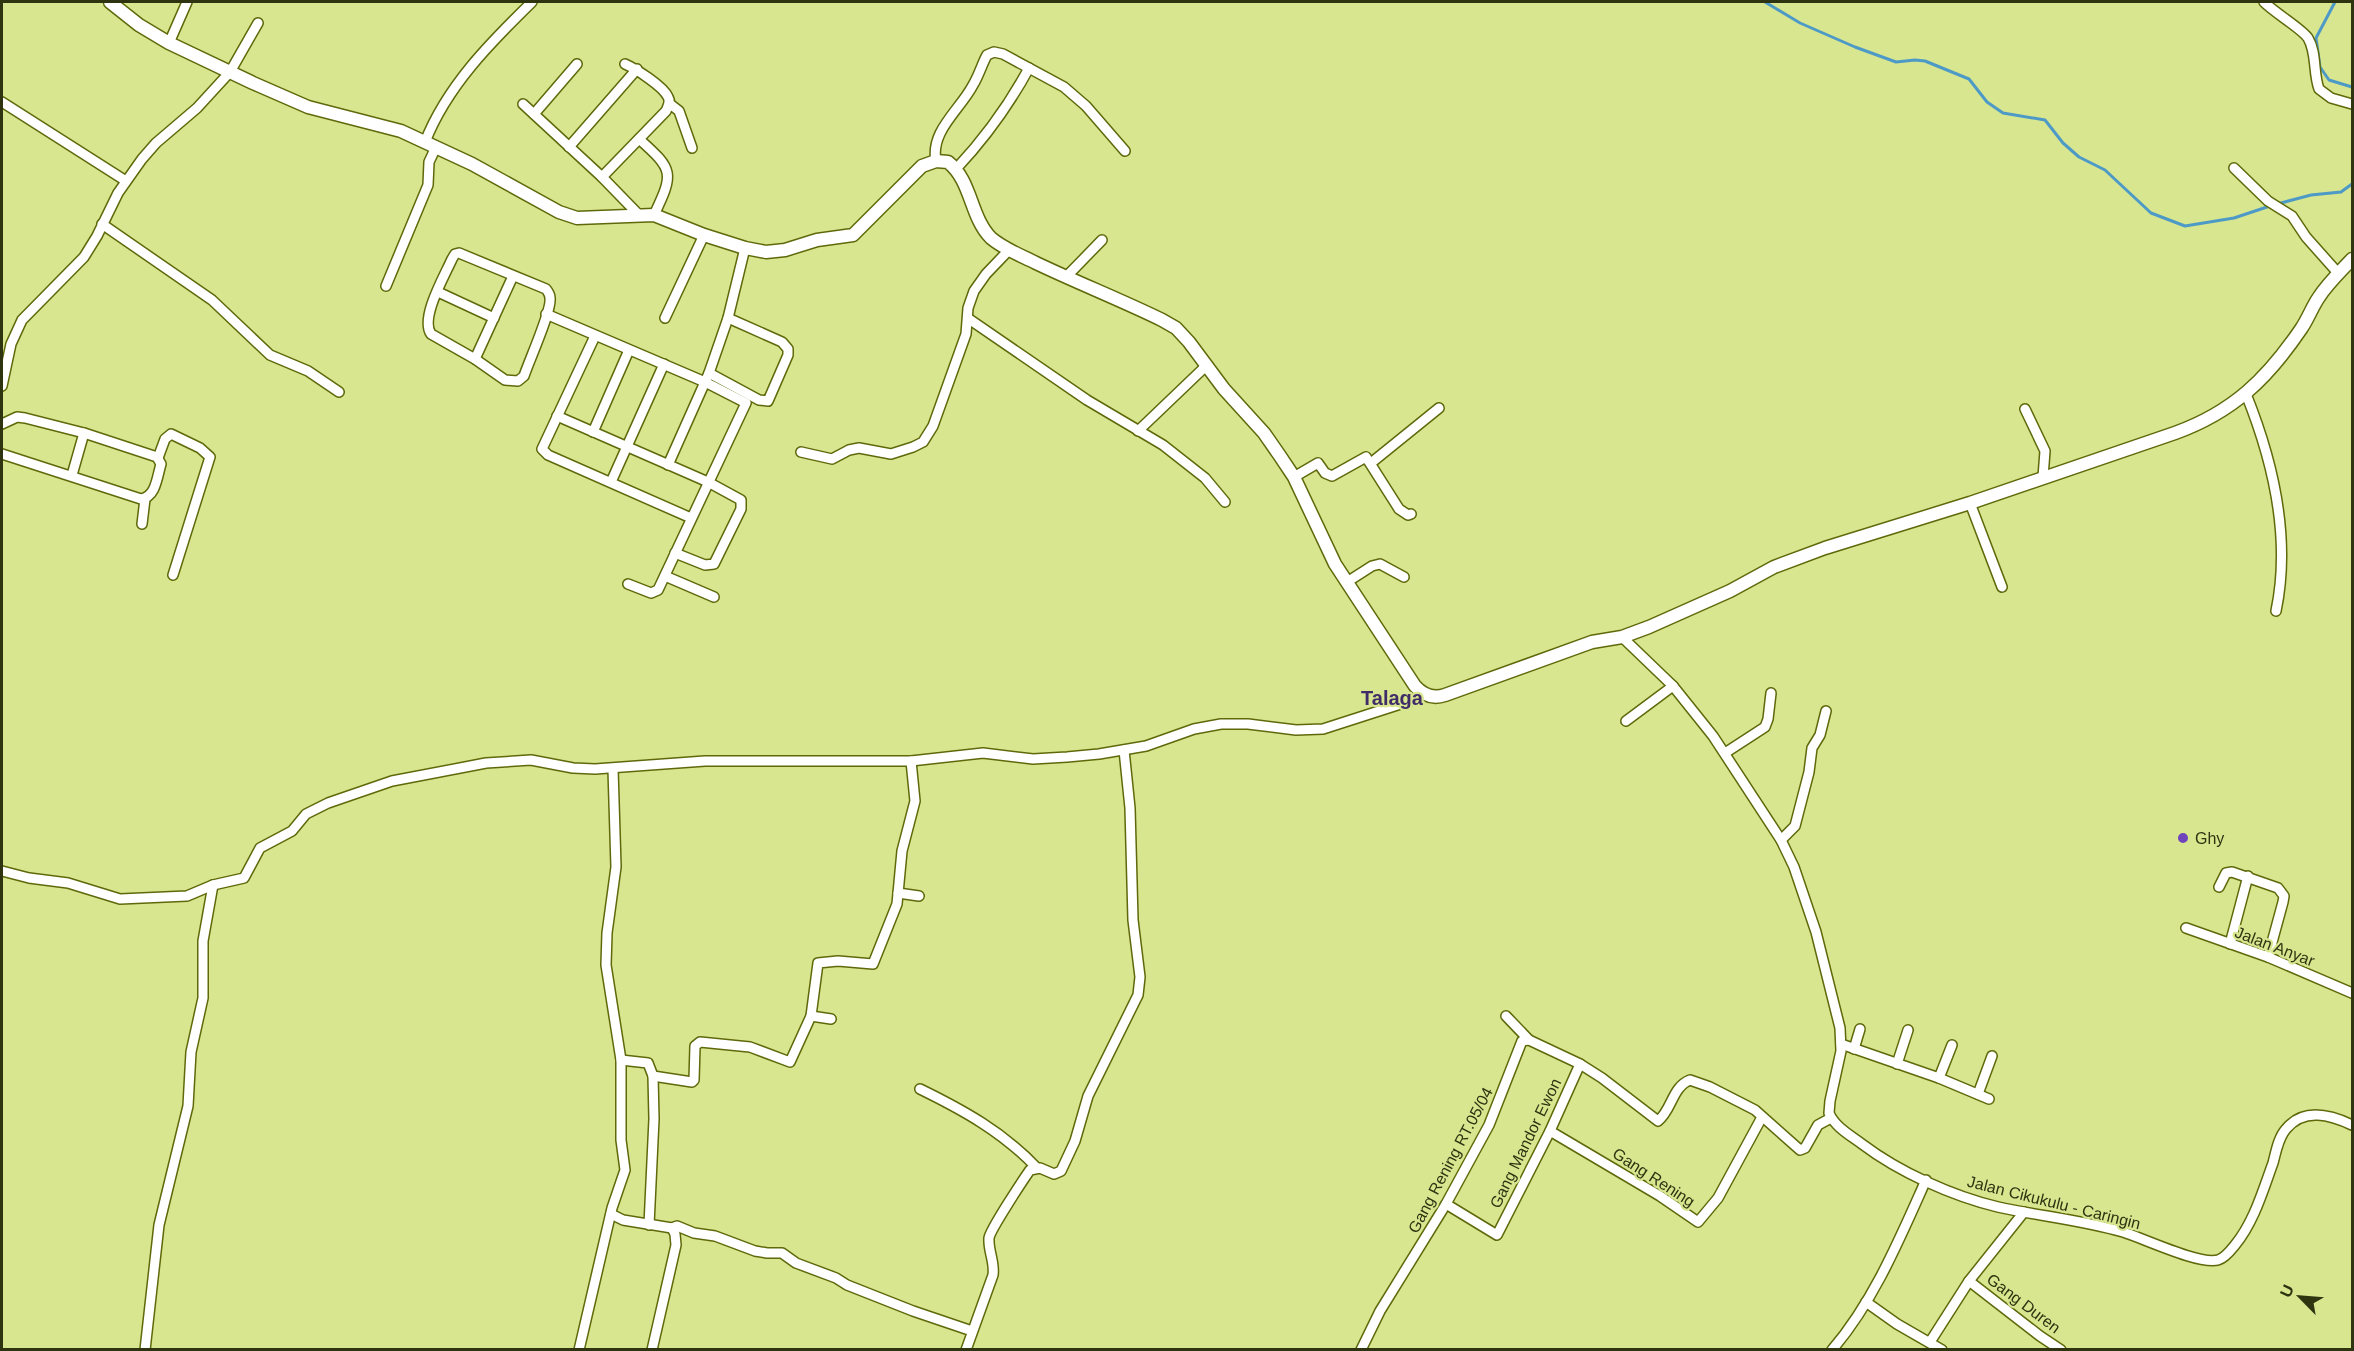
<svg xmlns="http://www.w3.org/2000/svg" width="2354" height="1351" viewBox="0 0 2354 1351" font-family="Helvetica,sans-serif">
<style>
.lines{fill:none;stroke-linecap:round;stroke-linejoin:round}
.stream{stroke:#4e9ac6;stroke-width:3}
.minor-casing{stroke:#5f690a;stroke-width:12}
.tertiary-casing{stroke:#5f690a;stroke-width:15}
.minor{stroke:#fff;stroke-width:9}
.tertiary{stroke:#fff;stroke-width:12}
.poi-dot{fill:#6f43bb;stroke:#d8e690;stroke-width:2}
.labels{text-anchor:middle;stroke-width:4.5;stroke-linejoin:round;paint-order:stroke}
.poi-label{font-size:16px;fill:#2e3310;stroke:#d8e690;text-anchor:start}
.street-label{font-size:16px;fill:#2e3310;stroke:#d8e690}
.quarter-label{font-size:20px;font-weight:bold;fill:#402d68;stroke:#d8e690}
</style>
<rect width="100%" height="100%" fill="#d8e690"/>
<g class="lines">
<!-- stream -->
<g class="stream">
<path d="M1765,2L1800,23L1855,47L1896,62L1915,60L1925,61L1969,79L1987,102L2003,113L2045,120L2063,143L2079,157L2105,170L2151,213L2185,226L2234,218L2270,206"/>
<path d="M2335,2L2316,38L2320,67L2329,80L2352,87"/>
<path d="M2277,204L2311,195L2341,192L2352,184"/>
</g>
<!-- minor casing -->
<g class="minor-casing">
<g id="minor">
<path d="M2264,2C2275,13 2302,29 2308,38C2317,53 2313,73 2319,89L2331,98L2352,104"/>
<path d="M169,43L187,2"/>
<path d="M2,102L126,181"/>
<path d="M523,104L602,177L666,111C668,106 671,102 668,97C663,86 636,69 625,64"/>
<path d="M670,104L679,111L692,148"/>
<path d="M534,114L577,64"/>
<path d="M639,139C674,170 674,173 654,215"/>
<path d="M425,142C447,86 490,43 532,2"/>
<path d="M569,147L637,69"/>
<path d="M936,161C930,131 960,110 973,85C979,75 982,64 987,55L994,52L1003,54L1064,87L1086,106L1125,151"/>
<path d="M2234,168L2268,201L2292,216L2306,237L2338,273"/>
<path d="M956,169C985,138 1009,105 1029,68"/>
<path d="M602,177L639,215"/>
<path d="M102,224L212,300L270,355L308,371L339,392"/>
<path d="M459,253L546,289C548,292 550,294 550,298C552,310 529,361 524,376L518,381L505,380L475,359L431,334C420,318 444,277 452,259L455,254Z"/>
<path d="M1066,277L1102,240"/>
<path d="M386,286L428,185L429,162L436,147"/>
<path d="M438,292L494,318"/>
<path d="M546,314L705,382L746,403L658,590L651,593L628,584"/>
<path d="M665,318L704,235"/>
<path d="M969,319L1087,400L1163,445L1205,478L1225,502"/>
<path d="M595,336L542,449L548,455L691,518"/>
<path d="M475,359L513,276"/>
<path d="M709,373L759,400L768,401L788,355V349L782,342L728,318"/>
<path d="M2,386L11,344L22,320L84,257L97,236L118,193L142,159L156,143L197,108L230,72L258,23"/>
<path d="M2246,394C2273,461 2291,539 2276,611"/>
<path d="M2025,409L2045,451L2043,477"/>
<path d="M557,416L708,482L741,500V509L714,564L705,565L675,553"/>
<path d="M2,424L17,417L25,418L84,433L157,457L161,464C157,477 156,497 141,499L2,454"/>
<path d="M1138,431L1207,365"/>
<path d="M593,432L629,350"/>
<path d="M801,452L832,459L849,450L859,448L891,454L913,447L923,442L933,426L966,334L968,308L974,291L986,274L1009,250"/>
<path d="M158,458L165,439L171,434L200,448L210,457L173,575"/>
<path d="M1371,463L1439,408"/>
<path d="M668,465L709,373L728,318L745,248"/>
<path d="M72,475L84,433"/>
<path d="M1294,477L1318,463L1325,473L1332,476L1366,457L1399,509L1408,515L1411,514"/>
<path d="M611,482L664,364"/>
<path d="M1970,503L2002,587"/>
<path d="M142,524L145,499"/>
<path d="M665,576L714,597"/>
<path d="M1347,582L1372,566L1380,564L1404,577"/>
<path d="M1622,637L1673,686L1713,736L1781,840L1794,867L1816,932L1840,1028L1841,1051L1830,1101L1829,1113C1835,1127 1850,1135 1862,1144C1899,1172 1952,1196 1998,1207C2039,1216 2082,1220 2123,1232C2143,1238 2199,1265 2218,1260C2225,1258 2231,1250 2235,1245C2254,1222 2263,1190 2273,1163C2276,1152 2278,1138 2286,1129C2304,1107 2331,1115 2352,1125"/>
<path d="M1626,721L1673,686"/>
<path d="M1725,753L1765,727L1768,719L1771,693"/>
<path d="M1781,840L1795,826L1809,772L1812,748L1820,735L1826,711"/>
<path d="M2,871L29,878L68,883L120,899L187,896L213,885L244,878L260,848L292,831L306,814L328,803L392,781L486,763L531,760L573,768L595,769L705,761H911L983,753L1033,759L1067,757L1099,754L1146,746L1194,729L1221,724H1248L1296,730L1323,729L1410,701L1424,694"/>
<path d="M2219,887L2226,873L2232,872L2278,888L2284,896L2283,902L2268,957"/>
<path d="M898,893L919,896"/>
<path d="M2186,928L2268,957L2352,993"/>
<path d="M2230,944L2248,876"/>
<path d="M811,1016L818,963L838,961L873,964L897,904L902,851L915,801L911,761"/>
<path d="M1506,1016L1529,1040"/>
<path d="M1841,1044L1939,1078L1989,1099"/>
<path d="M1854,1049L1860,1029"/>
<path d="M621,1060L648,1063L653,1076L654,1119L649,1225"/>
<path d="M1897,1064L1908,1030"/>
<path d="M653,1076L692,1082L694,1080L695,1046L700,1042L750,1047L790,1062L811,1016L831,1019"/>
<path d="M1939,1078L1952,1045"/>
<path d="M920,1089C963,1110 1003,1132 1037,1168"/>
<path d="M1978,1094L1992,1056"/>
<path d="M1550,1131L1660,1196L1698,1222L1718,1198L1762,1117"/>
<path d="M1446,1204L1497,1235L1550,1131L1580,1064"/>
<path d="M611,1214L623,1220L672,1228L677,1226L694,1233L715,1236L755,1251L767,1253H782L796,1263L836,1278L847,1285L913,1311L972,1331"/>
<path d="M1969,1281L2040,1336L2061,1350"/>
<path d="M1866,1302L1897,1324L1942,1350"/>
<path d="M1930,1342L1969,1281L2024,1212"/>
<path d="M145,1350L159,1225L188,1106L191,1052L203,998V941L213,885"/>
<path d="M579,1350L612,1208L625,1170L621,1140V1060L606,965L607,933L616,867L613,769"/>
<path d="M652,1350L676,1245L675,1234L672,1228"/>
<path d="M966,1350L993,1275C995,1262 988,1251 989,1238C990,1230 1023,1180 1030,1170L1040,1168L1054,1174L1061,1171L1075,1141L1088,1096L1138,995L1140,977L1133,920L1130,808L1124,750"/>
<path d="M1361,1350L1380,1311L1446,1204L1489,1125L1522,1041L1529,1040L1580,1064L1602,1078L1658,1121C1672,1110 1672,1087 1690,1080L1710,1087L1755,1110L1800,1150L1805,1148L1818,1125L1831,1118"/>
<path d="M1832,1350C1874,1301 1900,1238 1926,1180"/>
</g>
</g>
<!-- tertiary casing -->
<g class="tertiary-casing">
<path id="tertiary" d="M110,2L139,25L169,43L253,83L308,107L401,131L472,164L559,212L577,218L654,215L704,235L745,248L766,252L785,250L817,240L853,235L922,166L936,161L948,162C972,181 970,217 991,238C1004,249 1020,255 1036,263C1078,283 1121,300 1162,320L1176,328L1189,342L1224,389L1264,433L1280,456L1294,477L1335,564L1415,686C1423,695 1433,699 1445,695L1592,642L1622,637L1649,627L1730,591L1774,567L1825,548L1970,503L2175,433C2233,412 2267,379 2301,329C2308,319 2312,307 2319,297C2328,283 2341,271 2352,259"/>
</g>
<!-- minor -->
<use href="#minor" class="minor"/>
<!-- tertiary -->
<use href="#tertiary" class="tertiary"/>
</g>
<!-- markers -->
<circle class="poi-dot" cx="2183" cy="838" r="6"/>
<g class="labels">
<!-- poi labels -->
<g class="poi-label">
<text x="2195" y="844">Ghy</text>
</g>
<!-- street labels -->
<g class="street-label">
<text transform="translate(2275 946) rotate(21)" y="6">Jalan Anyar</text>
<text transform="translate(1525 1143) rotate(-64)" y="6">Gang Mandor Ewon</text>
<text transform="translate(1450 1160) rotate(-62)" y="6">Gang Rening RT.05/04</text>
<text transform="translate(1654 1177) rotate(33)" y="6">Gang Rening</text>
<text transform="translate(2054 1202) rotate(14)" y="6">Jalan Cikukulu - Caringin</text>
<text transform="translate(2024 1303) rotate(37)" y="6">Gang Duren</text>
</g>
<!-- quarter labels -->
<g class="quarter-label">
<text x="1392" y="705">Talaga</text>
</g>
</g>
<!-- border -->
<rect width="2354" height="1351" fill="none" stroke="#2e3310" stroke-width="6"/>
<!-- north arrow -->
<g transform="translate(2300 1297) rotate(295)" stroke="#d8e690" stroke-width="4.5" paint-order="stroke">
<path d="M0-4.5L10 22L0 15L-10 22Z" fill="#2e3310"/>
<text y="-9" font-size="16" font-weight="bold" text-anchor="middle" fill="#2e3310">U</text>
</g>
</svg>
